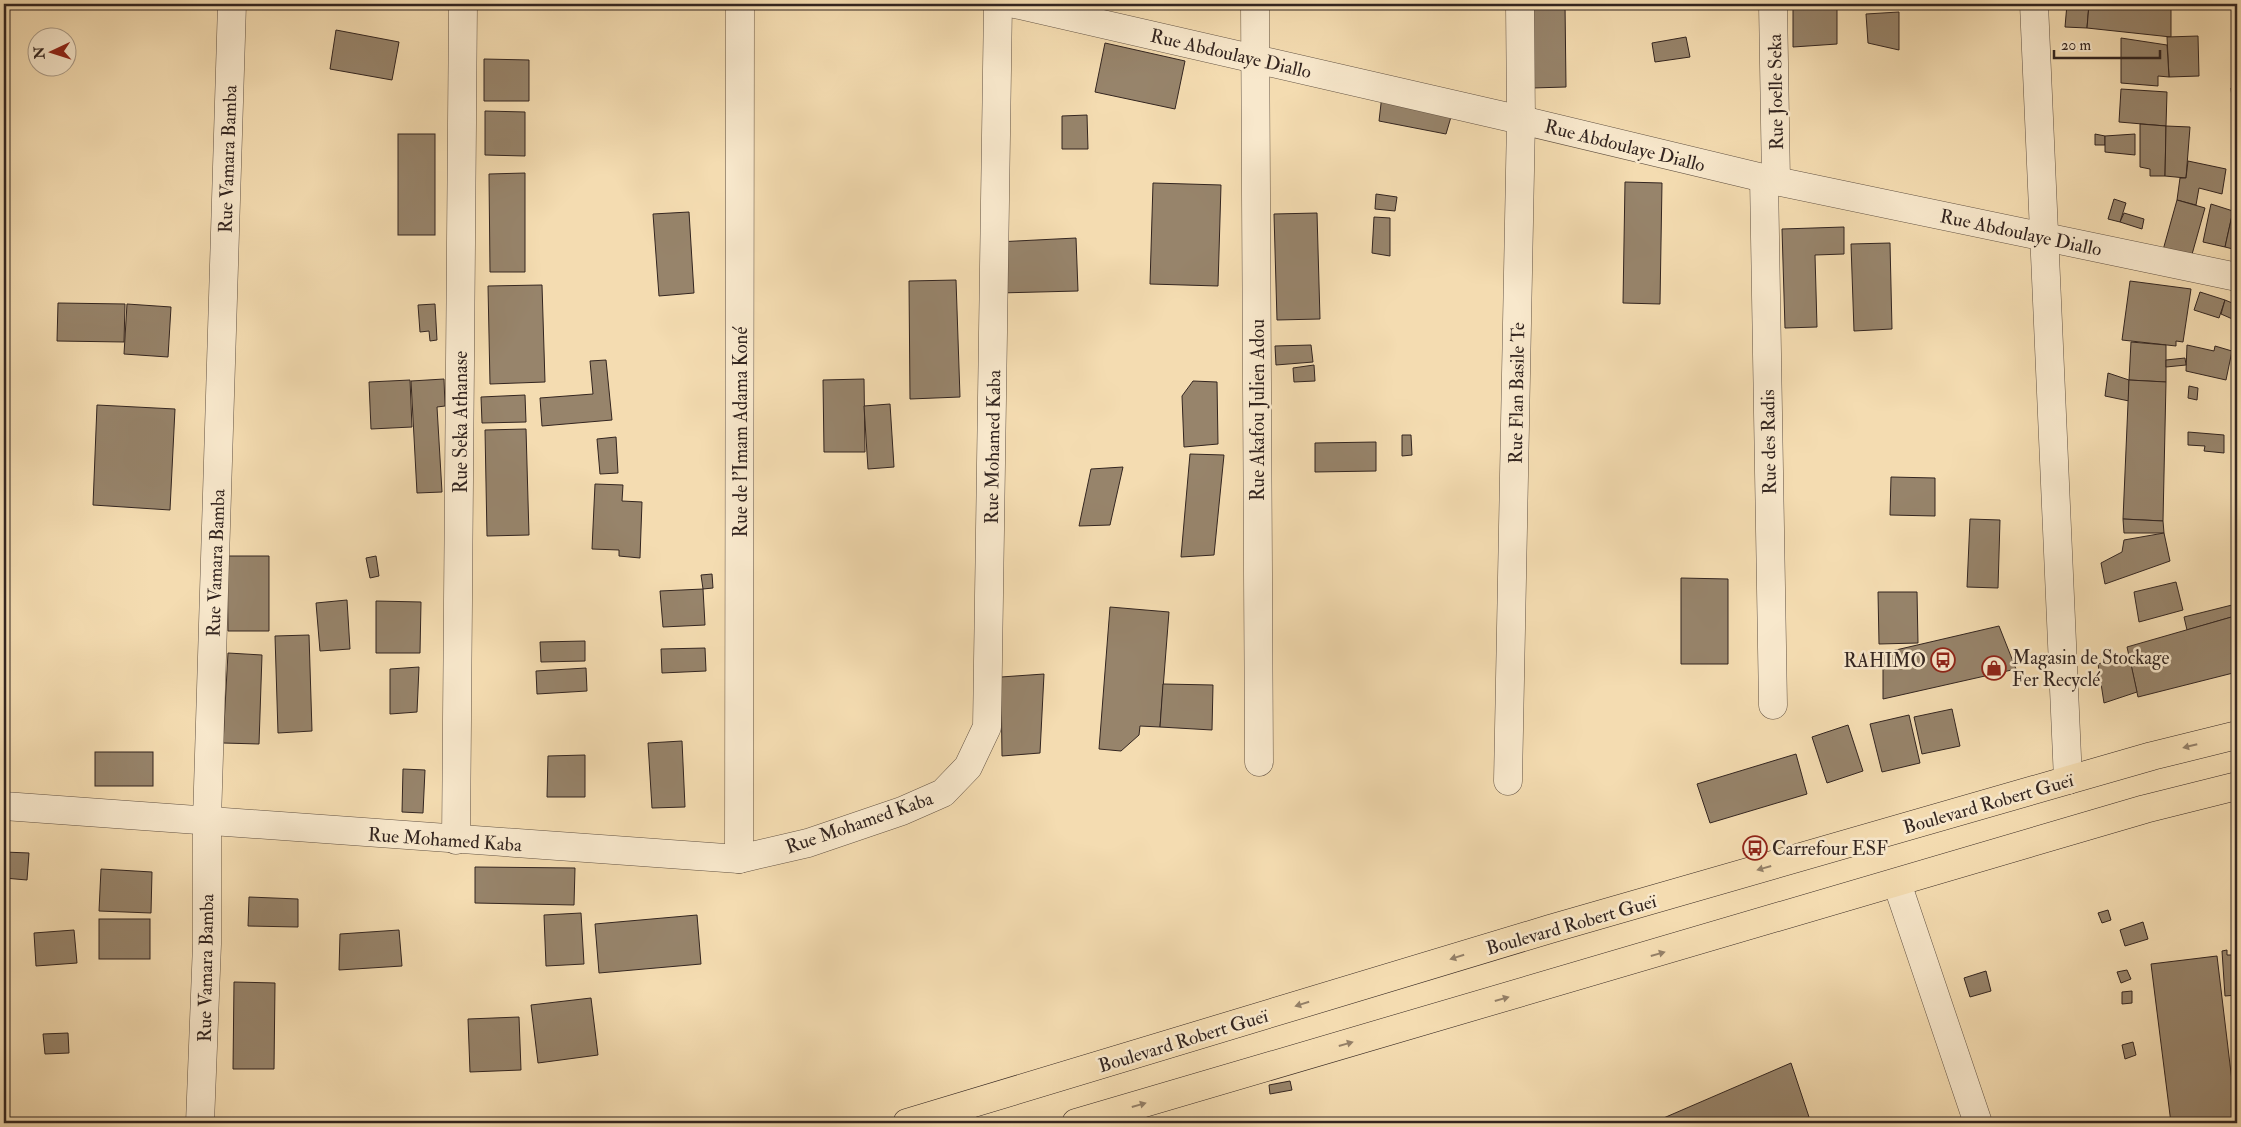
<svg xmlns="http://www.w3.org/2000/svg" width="2241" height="1127" viewBox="0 0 2241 1127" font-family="'IM FELL Double Pica',serif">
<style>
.building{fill:#97846b;stroke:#332520}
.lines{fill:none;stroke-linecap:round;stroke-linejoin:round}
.minor-casing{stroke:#635344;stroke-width:29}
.major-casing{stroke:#332520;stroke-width:29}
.minor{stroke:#f8e8cc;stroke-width:28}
.major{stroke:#f4dcb1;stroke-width:28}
.oneway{fill:#948068}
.labels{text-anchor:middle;stroke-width:5;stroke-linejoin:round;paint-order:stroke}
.street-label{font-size:19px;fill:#332520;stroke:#f8e8cc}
.poi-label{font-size:19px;fill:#332520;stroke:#f8e8cc;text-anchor:start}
</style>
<rect width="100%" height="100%" fill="#f4dcb1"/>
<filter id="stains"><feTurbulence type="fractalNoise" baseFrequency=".004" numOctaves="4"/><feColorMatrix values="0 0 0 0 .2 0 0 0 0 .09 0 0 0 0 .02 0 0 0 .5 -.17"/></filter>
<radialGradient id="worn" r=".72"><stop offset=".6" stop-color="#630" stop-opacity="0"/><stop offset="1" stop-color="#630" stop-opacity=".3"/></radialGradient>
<!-- building -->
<g class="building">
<path d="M1530,4H1565L1566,87L1532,88Z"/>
<path d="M1793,4H1837V44L1793,47Z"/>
<path d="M2067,4H2089L2087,28L2065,27Z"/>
<path d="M2089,4H2171V37L2087,28Z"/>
<path d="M1899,12V50L1868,43L1866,14Z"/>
<path d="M336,30L399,42L392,80L330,69Z"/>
<path d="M2198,36L2199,76L2169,77L2167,37Z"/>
<path d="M1686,37L1690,57L1655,62L1652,43Z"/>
<path d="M2121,38L2167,45L2169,77L2158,76V86L2121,83Z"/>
<path d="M1105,43L1185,61L1175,109L1095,92Z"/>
<path d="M484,59L529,60V101H484Z"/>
<path d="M2231,88L2237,89V109H2233Z"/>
<path d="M2121,89L2167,92L2166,126L2119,122Z"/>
<path d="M1382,95L1453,110L1446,134L1379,121Z"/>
<path d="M485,111L525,112V156L485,155Z"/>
<path d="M1087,115L1088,149H1062V116Z"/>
<path d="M2140,124L2166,126L2165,176H2150V169L2140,167Z"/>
<path d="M2166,126L2190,127L2186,178L2165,176Z"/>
<rect x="398" y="134" width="37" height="101"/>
<path d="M2095,134L2105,136V145H2095Z"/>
<path d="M2135,134V155L2105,152V136Z"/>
<path d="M2188,161L2226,169L2222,194L2199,188L2196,205L2177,200L2180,178H2186Z"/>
<path d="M525,173V272H490L489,174Z"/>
<path d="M1625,182L1662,183L1660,304L1623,303Z"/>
<path d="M1153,183L1221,185L1218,286L1150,284Z"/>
<path d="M1376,194L1397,197L1395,211L1375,209Z"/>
<path d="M2114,199L2126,203L2120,222L2108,219Z"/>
<path d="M2177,200L2205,208L2191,258L2163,250Z"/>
<path d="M2211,204L2233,211L2225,247L2203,242Z"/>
<path d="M2233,211L2237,212V250L2225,247Z"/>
<path d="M689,212L694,293L659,296L653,214Z"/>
<path d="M1317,213L1320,319L1277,320L1274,214Z"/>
<path d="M2124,213L2144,219L2142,229L2120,222Z"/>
<path d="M1374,217L1390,218V256L1372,253Z"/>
<path d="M1844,227V254L1815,255L1817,327L1785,328L1782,229Z"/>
<path d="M1076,238L1078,291L999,293L997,242Z"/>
<path d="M1890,243L1892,329L1854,331L1851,244Z"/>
<path d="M956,280L960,397L910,399L909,281Z"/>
<path d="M2130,281L2191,289L2183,342L2176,341V346L2122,340Z"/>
<path d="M542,285L545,382L490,384L488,286Z"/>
<path d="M2200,292L2225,300L2219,318L2194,310Z"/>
<path d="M2225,300L2237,305V321L2221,314Z"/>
<path d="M58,303L125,304L124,342L57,341Z"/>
<path d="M127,304L171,307L168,357L124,354Z"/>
<path d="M435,304L437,340L430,341L429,331L420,332L418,305Z"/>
<path d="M2131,342L2166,345V382L2129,380Z"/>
<path d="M1311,345L1313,362L1276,365L1275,346Z"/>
<path d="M2187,345L2214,351L2215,346L2232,351L2226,380L2186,371Z"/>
<path d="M2185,358L2186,365L2166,367V360Z"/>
<path d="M606,360L612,420L542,426L540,398L593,394L590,361Z"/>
<path d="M1314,365L1315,381L1294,382L1293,368Z"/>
<path d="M2108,373L2129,380V401L2105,396Z"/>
<path d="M444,379L445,406L437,407L442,492L417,493L411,381Z"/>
<path d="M864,379L865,452H824L823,380Z"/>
<path d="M410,380L412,427L371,429L369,382Z"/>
<path d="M2129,380L2166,382L2163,521L2123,519Z"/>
<path d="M1193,381L1217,382L1218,444L1184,447L1182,396Z"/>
<path d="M2189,386L2198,388L2197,400L2188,398Z"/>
<path d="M525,395L526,422L482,423L481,397Z"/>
<path d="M890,404L894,467L868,469L864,406Z"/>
<path d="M97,405L175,409L170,510L93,505Z"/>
<path d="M526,429L529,535L487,536L485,430Z"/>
<path d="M2233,429H2237V462L2234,461Z"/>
<path d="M2188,432L2224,435V453L2204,451L2205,446L2188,445Z"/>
<path d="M1402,435H1411L1412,455L1402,456Z"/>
<path d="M616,437L618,473L600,474L597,439Z"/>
<path d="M1376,442V471L1315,472V443Z"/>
<path d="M1190,454L1224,455L1214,555L1181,557Z"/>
<path d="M1123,467L1110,525L1079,526L1091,469Z"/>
<path d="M1891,477L1935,478V516L1890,515Z"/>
<path d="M595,484L623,485L622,501L642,502L640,558L619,556V550L592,549Z"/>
<path d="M1970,519L2000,520L1998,588L1967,587Z"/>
<path d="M2123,519L2163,521L2164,533H2124Z"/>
<path d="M2164,533L2170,561L2105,584L2101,563L2122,552L2124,540Z"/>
<path d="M227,556H269V631H228Z"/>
<path d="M376,556L379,576L370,578L366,558Z"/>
<path d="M712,574L713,588L703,589L701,575Z"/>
<path d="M1681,578L1728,579V664H1681Z"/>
<path d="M2176,582L2183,610L2139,622L2134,592Z"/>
<path d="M703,589L705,625L663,627L660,591Z"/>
<path d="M1878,592H1917L1918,643L1879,644Z"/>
<path d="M347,600L350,649L320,651L316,603Z"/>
<path d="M376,601L421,602L420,653H376Z"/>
<path d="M2232,605L2235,616L2187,630L2184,617Z"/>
<path d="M1110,607L1169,612L1160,727L1140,726L1139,735L1121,751L1099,749Z"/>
<path d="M2235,616L2237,672L2138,697L2127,647Z"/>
<path d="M1999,626L2016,669L1883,699V653Z"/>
<path d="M309,635L312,731L278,733L275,636Z"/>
<path d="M585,641V661L541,662L540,642Z"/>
<path d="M705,648L706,671L662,673L661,649Z"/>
<path d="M228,653L262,655L259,744L223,743Z"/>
<path d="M2129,655L2137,692L2104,703L2098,664Z"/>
<path d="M419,667L417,712L390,714V669Z"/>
<path d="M586,668L587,691L537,694L536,671Z"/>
<path d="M1044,674L1040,753L1002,756L1001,677Z"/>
<path d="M1163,684L1213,685L1212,730L1160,727Z"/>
<path d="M1952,709L1960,746L1922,754L1914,717Z"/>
<path d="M1909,715L1920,763L1882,772L1870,724Z"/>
<path d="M1848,725L1863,771L1827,783L1812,737Z"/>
<path d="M682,741L685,807L652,808L648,743Z"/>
<rect x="95" y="752" width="58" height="34"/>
<path d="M1796,754L1807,794L1710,823L1697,784Z"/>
<path d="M585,755V797H547L548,756Z"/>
<path d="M403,769L425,770L423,813L402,812Z"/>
<path d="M4,852L29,853L27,880L4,878Z"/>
<path d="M475,867L575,868L574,905L475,903Z"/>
<path d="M101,869L152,872L151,913L99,911Z"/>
<path d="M249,897L298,899V927L248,926Z"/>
<path d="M2108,910L2111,920L2102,923L2098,913Z"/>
<path d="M581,913L584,964L546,966L544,915Z"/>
<path d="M697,915L701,964L599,973L595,924Z"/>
<rect x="99" y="919" width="51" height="40"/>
<path d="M2143,922L2148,939L2125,946L2120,930Z"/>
<path d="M74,930L77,963L36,966L34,933Z"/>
<path d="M399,930L402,966L339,970L340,934Z"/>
<path d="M2227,950V955H2232V974H2237V995L2225,996L2222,951Z"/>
<path d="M2217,956L2237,1123H2171L2151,964Z"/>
<path d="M2127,970L2131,979L2121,983L2117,972Z"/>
<path d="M1986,971L1991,991L1970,997L1964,978Z"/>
<path d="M234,982L275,983L274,1069H233Z"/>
<path d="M2132,991V1003L2122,1004V992Z"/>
<path d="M591,998L598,1055L538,1063L531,1005Z"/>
<path d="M519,1017L521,1070L470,1072L468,1019Z"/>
<path d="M68,1033L69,1053L45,1054L43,1034Z"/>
<path d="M2133,1042L2136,1055L2125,1059L2122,1045Z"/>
<path d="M1791,1063L1811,1123H1652Z"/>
<path d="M1290,1081L1292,1090L1270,1094L1269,1085Z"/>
</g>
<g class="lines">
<!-- minor casing -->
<g class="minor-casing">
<g id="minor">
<path d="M1015,4L1521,120L1776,181L2237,277"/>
<path d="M1255,4L1259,762"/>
<path d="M1773,4L1776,181"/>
<path d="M2034,4L2068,780"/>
<path d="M1764,178L1773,705"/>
<path d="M1508,781L1521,120L1520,4"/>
<path d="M4,806L739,859L808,843L902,811L943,793L968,767L987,727L998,4"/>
<path d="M456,840L463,4"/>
<path d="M739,859L740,4"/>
<path d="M1897,883L1978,1123"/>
<path d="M200,1123L207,944V820L232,4"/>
</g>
</g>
<!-- major casing -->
<g class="major-casing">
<g id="major">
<path d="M907,1123L1550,929L2152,756L2237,735"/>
<path d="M1076,1123L2145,809L2237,786"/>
</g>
</g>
<!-- minor -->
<use href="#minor" class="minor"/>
<!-- major -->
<use href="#major" class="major"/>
</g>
<!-- one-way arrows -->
<defs><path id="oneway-solid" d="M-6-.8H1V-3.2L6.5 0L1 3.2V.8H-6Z" transform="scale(1.25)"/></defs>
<g class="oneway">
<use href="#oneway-solid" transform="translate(2190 746) rotate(166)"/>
<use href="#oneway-solid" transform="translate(1764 868) rotate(164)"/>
<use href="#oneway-solid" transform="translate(1658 954) rotate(-16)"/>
<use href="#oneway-solid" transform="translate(1457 957) rotate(163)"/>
<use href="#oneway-solid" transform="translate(1502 999) rotate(-16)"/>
<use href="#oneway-solid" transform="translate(1302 1004) rotate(163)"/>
<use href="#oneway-solid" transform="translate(1346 1044) rotate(-16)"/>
<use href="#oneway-solid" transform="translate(1139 1105) rotate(-16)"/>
</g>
<!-- icons -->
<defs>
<g id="bus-ring" transform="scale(1.25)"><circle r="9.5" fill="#f8e8cc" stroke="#8f2418" stroke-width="1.5"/><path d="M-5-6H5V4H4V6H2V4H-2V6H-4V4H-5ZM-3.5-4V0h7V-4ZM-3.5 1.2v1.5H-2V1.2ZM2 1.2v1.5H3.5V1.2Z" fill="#8f2418"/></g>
<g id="shop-ring" transform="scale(1.25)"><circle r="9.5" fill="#f8e8cc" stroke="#8f2418" stroke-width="1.5"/><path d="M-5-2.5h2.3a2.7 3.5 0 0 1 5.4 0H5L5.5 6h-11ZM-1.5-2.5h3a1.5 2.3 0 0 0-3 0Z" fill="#8f2418"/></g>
</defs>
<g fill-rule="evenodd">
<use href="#bus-ring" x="1943" y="660"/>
<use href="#shop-ring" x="1994" y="668"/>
<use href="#bus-ring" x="1755" y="848"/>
</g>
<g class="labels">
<!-- street labels -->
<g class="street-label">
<text transform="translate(1231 53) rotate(13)" y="7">Rue Abdoulaye Diallo</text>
<text transform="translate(1775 92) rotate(-91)" y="7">Rue Joelle Seka</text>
<text transform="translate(1625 145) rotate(14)" y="7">Rue Abdoulaye Diallo</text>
<text transform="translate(227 159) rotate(-88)" y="7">Rue Vamara Bamba</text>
<text transform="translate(2021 232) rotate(12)" y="7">Rue Abdoulaye Diallo</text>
<text transform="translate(1516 393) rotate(-89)" y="7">Rue Flan Basile Te</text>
<text transform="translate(1257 410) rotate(-90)" y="7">Rue Akafou Julien Adou</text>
<text transform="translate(460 422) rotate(-90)" y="7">Rue Seka Athanase</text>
<text transform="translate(740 432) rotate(-90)" y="7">Rue de l'Imam Adama Koné</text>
<text transform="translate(1768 442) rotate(-91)" y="7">Rue des Radis</text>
<text transform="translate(992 447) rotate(-89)" y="7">Rue Mohamed Kaba</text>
<text transform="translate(215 563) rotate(-88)" y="7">Rue Vamara Bamba</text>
<text transform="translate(1988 803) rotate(-16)" y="7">Boulevard Robert Gueï</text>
<text transform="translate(859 822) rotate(-19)" y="7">Rue Mohamed Kaba</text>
<text transform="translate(445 839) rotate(4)" y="7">Rue Mohamed Kaba</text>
<text transform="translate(1571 924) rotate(-16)" y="7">Boulevard Robert Gueï</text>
<text transform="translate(205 968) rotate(-89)" y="7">Rue Vamara Bamba</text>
<text transform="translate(1183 1040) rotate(-17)" y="7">Boulevard Robert Gueï</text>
</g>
<!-- poi labels -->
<g class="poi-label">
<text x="2012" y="664">Magasin de Stockage<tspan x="2012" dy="22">Fer Recyclé</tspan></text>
<text x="1926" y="667" text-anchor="end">RAHIMO</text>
<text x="1772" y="855">Carrefour ESF</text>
</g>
</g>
<!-- margin -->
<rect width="2241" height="1127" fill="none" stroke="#f4dcb1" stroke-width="20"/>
<rect x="5" y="5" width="2231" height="1117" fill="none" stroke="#332520" stroke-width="2.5"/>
<rect x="10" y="10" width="2221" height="1107" fill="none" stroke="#332520"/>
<!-- north arrow -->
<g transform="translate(52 52) rotate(266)"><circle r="24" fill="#f8e8cc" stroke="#a99a87"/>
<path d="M0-4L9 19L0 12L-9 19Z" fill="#8f2418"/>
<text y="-8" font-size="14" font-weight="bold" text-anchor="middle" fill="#332520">N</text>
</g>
<!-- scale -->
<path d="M2054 50v8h106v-8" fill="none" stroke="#332520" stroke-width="2.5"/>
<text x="2061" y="50" font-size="15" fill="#332520" stroke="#f8e8cc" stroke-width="4" paint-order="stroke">20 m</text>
<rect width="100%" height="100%" filter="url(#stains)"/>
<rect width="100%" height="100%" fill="url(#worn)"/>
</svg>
